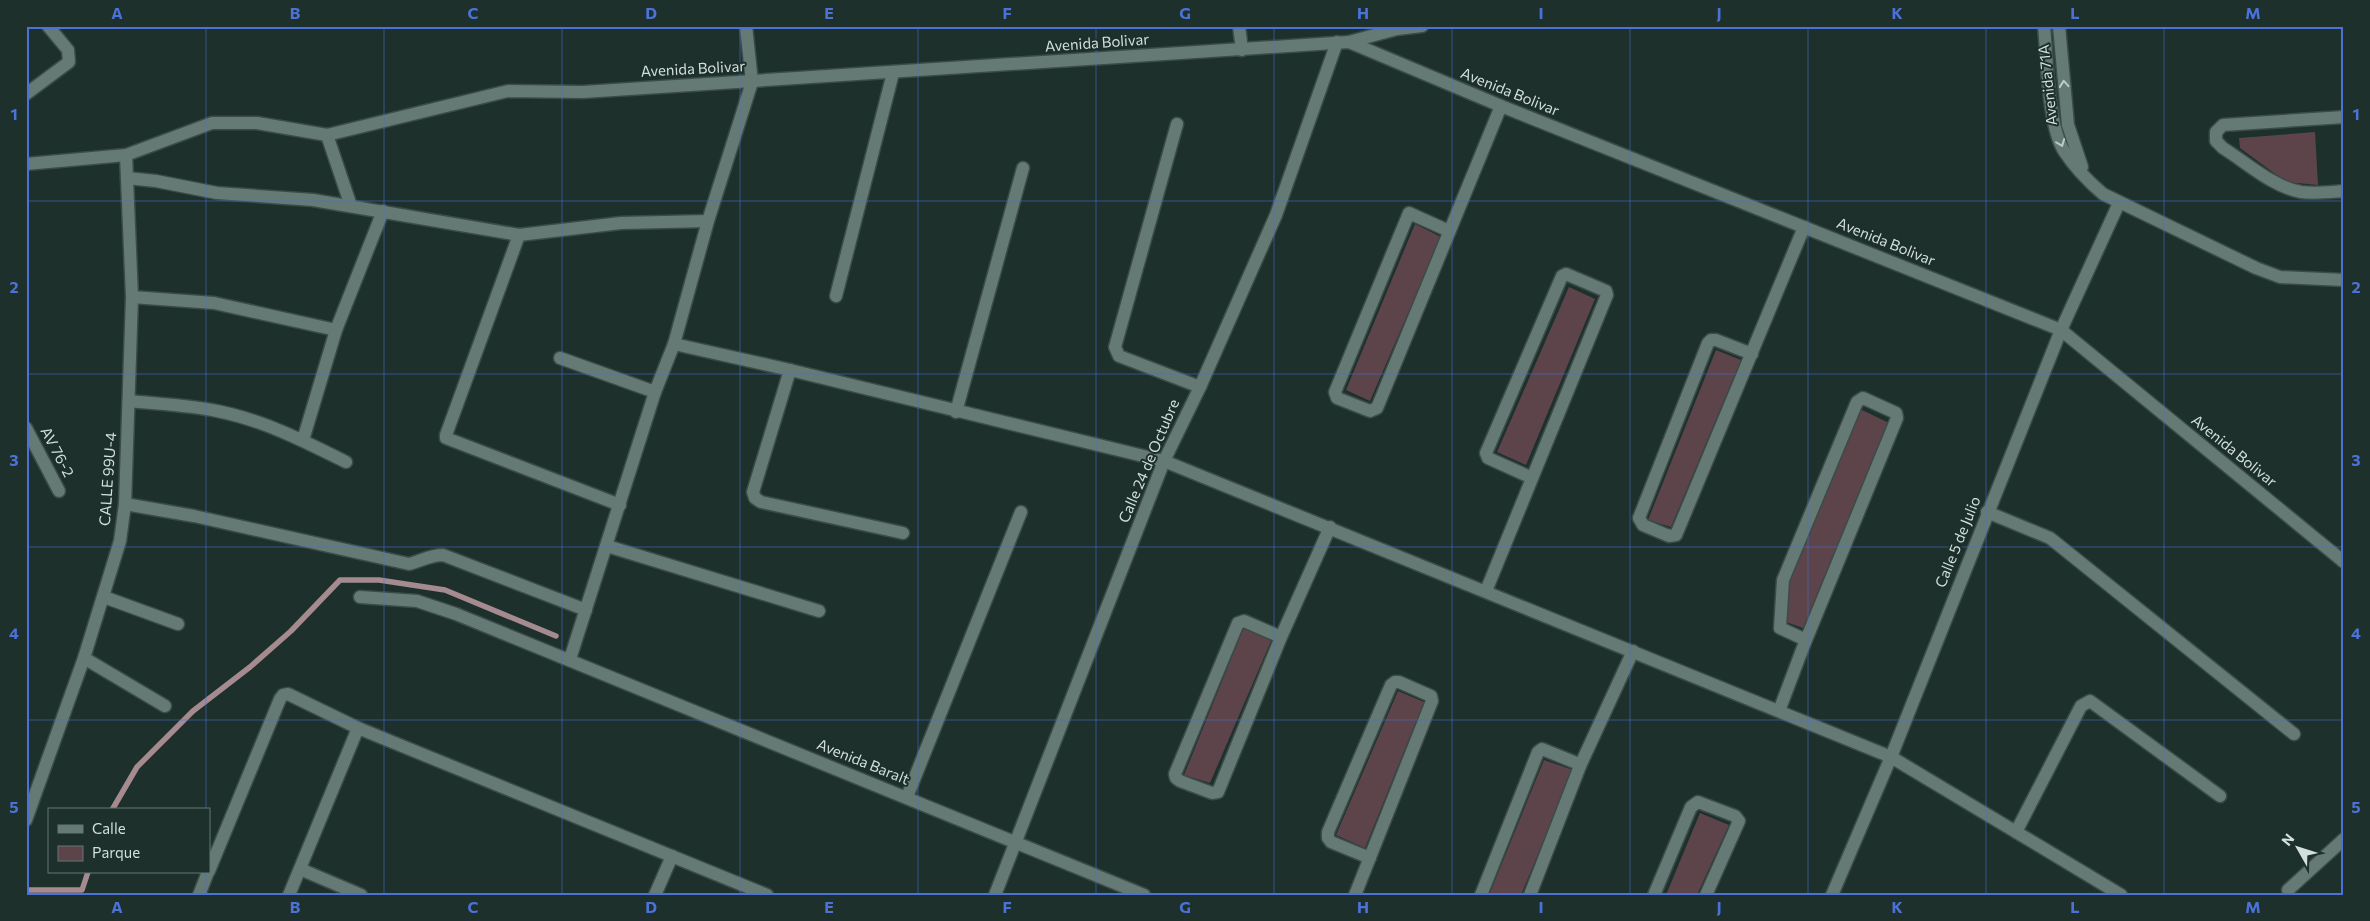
<svg xmlns="http://www.w3.org/2000/svg" width="2370" height="921" viewBox="0 0 2370 921" font-family="Commissioner,sans-serif">
<style>
.green{fill:#5c444a}
.lines{fill:none;stroke-linecap:round;stroke-linejoin:round}
.stream{stroke:#a58a90;stroke-width:5.5}
.minor-casing{stroke:#3b4c48;stroke-width:15}
.minor{stroke:#657a75;stroke-width:12}
.oneway{stroke:#bdcbc7}
.grid{fill:none;stroke:#4a72d9;stroke-width:1;stroke-opacity:0.55}
.labels{text-anchor:middle;stroke-width:4;stroke-linejoin:round;paint-order:stroke}
.street-label{font-size:15px;fill:#d3dfdc;stroke:#1d302c}
.neatline{fill:none;stroke:#4a72d9;stroke-width:2}
.grid-label{font-size:16px;text-anchor:middle;font-weight:bold;fill:#4a72d9}
</style>
<rect width="100%" height="100%" fill="#1d302c"/>
<!-- green -->
<g class="green">
<path d="M2315,132L2318,185L2286,182L2240,148L2239,138Z"/>
<path d="M1415,224L1441,237L1370,401L1346,390Z"/>
<path d="M1569,287L1595,299L1526,465L1497,452Z"/>
<path d="M1716,350L1741,360L1671,527L1648,520Z"/>
<path d="M1860,409L1889,423L1803,628L1783,621L1785,588Z"/>
<path d="M1244,627L1271,641L1210,783L1184,775Z"/>
<path d="M1398,691L1424,702L1365,848L1336,835Z"/>
<path d="M1544,760L1573,770L1521,895H1489Z"/>
<path d="M1700,813L1729,825L1697,895H1666Z"/>
</g>
<g class="lines">
<!-- stream -->
<g class="stream">
<path d="M112,810L137,767L193,711L250,667L291,631L340,580H379L445,590L556,636"/>
<path d="M26,890H82L88,872"/>
</g>
<!-- minor casing -->
<g class="minor-casing">
<g id="minor">
<path d="M1239,26L1242,50"/>
<path d="M2044,26C2047,58 2048,126 2064,151C2075,168 2089,182 2103,194L2256,268L2280,277L2344,280"/>
<path d="M2059,26L2068,125L2082,167"/>
<path d="M1349,42L1397,29L1422,26"/>
<path d="M26,94L69,62L68,50L48,26"/>
<path d="M2344,117L2223,125L2216,132V141L2223,148C2247,163 2273,187 2301,192C2315,194 2330,192 2344,191"/>
<path d="M1177,124L1115,347L1119,356L1200,387"/>
<path d="M327,135L351,206"/>
<path d="M26,164L126,155L212,123H257L327,135L508,91L583,92L1349,42L1501,106L2061,330L2344,562"/>
<path d="M127,178L156,181L217,193L313,200L519,235L621,223L708,221"/>
<path d="M1449,231L1409,213L1335,392L1337,398L1370,411L1377,408L1501,106"/>
<path d="M519,235L446,435V438L620,505"/>
<path d="M836,296L893,73"/>
<path d="M132,297L214,303L336,330"/>
<path d="M674,344L790,370L1164,461L1891,757L2121,895"/>
<path d="M1752,354L1716,340H1711L1708,343L1639,518L1643,525L1669,536L1676,535L1804,227"/>
<path d="M560,358L655,392"/>
<path d="M790,370L753,492L755,498L761,502L903,533"/>
<path d="M129,401C158,404 188,405 217,411C263,420 304,441 346,462"/>
<path d="M956,412L1023,168"/>
<path d="M26,428L59,491"/>
<path d="M303,440L336,330L383,211"/>
<path d="M125,504L194,516L409,564C421,561 430,555 443,555L586,610"/>
<path d="M1987,512L2050,538L2294,734"/>
<path d="M607,546L819,611"/>
<path d="M1486,591L1607,295L1606,291L1566,274L1562,276L1486,453L1488,458L1530,477"/>
<path d="M104,597L178,624"/>
<path d="M360,597L417,601L456,614L1144,895"/>
<path d="M1281,637L1244,621L1238,623L1175,774L1176,778L1180,781L1212,793L1218,792L1281,637L1330,527"/>
<path d="M84,658L165,706"/>
<path d="M570,659L655,392L674,344L708,221L752,82L746,26"/>
<path d="M1779,711L1802,650L1806,640L1897,418L1896,413L1863,398L1857,402L1783,580L1780,628L1806,640"/>
<path d="M907,797L1021,512"/>
<path d="M26,820L84,658L120,541L125,504L132,297L126,155"/>
<path d="M2016,832L2081,706L2090,701L2220,796"/>
<path d="M300,869L361,895"/>
<path d="M209,871L280,699L283,695L288,694L358,728L767,895"/>
<path d="M2288,890L2344,839"/>
<path d="M199,895L208,872"/>
<path d="M289,895L358,728"/>
<path d="M655,895L672,856"/>
<path d="M995,895L1164,461L1200,387L1276,215L1337,42"/>
<path d="M1355,895L1432,701L1431,696L1399,682H1395L1391,685L1328,832V838L1331,842L1370,858"/>
<path d="M1481,895L1538,752L1542,749L1579,764L1580,766"/>
<path d="M1530,895L1580,766L1633,651"/>
<path d="M1654,895L1691,807L1698,802L1735,816L1739,821L1706,895"/>
<path d="M1832,895L1891,757L2061,330L2119,203"/>
</g>
</g>
<!-- minor -->
<use href="#minor" class="minor"/>
</g>
<!-- one-way arrows -->
<defs><path id="oneway-chevron" d="M-2-3.5L2.5 0L-2 3.5" fill="none" stroke-width="1.6" stroke-linecap="round" stroke-linejoin="round" transform="scale(1.25)"/></defs>
<g class="oneway">
<use href="#oneway-chevron" transform="translate(2064 84) rotate(-95)"/>
<use href="#oneway-chevron" transform="translate(2061 143) rotate(69)"/>
</g>
<!-- grid -->
<path class="grid" d="M206,26V810M384,26V895M562,26V895M740,26V895M918,26V895M1096,26V895M1274,26V895M1452,26V895M1630,26V895M1808,26V895M1986,26V895M2164,26V895M26,201H2344M26,374H2344M26,547H2344M26,720H2344M206,872V895"/>
<g class="labels">
<!-- street labels -->
<g class="street-label">
<text transform="translate(1097 43) rotate(-4)" y="5">Avenida Bolivar</text>
<text transform="translate(693 69) rotate(-3)" y="5">Avenida Bolivar</text>
<text transform="translate(2048 85) rotate(-96)" y="5">Avenida 71A</text>
<text transform="translate(1510 92) rotate(22)" y="5">Avenida Bolivar</text>
<text transform="translate(1886 242) rotate(22)" y="5">Avenida Bolivar</text>
<text transform="translate(2234 451) rotate(39)" y="5">Avenida Bolivar</text>
<text transform="translate(57 452) rotate(62)" y="5">AV 76-2</text>
<text transform="translate(1149 461) rotate(-67)" y="5">Calle 24 de Octubre</text>
<text transform="translate(108 479) rotate(-86)" y="5">CALLE 99U-4</text>
<text transform="translate(1958 542) rotate(-68)" y="5">Calle 5 de Julio</text>
<text transform="translate(863 762) rotate(22)" y="5">Avenida Baralt</text>
</g>
</g>
<!-- border -->
<rect width="2370" height="921" fill="none" stroke="#1d302c" stroke-width="55"/>
<!-- legend -->
<rect x="48" y="808" width="162" height="65" fill="#1d302c" stroke="#667672"/>
<rect x="58" y="825" width="25" height="8" fill="#657a75" stroke="#667672"/>
<text x="92" y="834" font-size="15" fill="#d3dfdc">Calle</text>
<rect x="58" y="846" width="25" height="15" fill="#5c444a" stroke="#667672"/>
<text x="92" y="858" font-size="15" fill="#d3dfdc">Parque</text>
<!-- north arrow -->
<g transform="translate(2298 848) rotate(309)" stroke="#1d302c" stroke-width="4" paint-order="stroke">
<path d="M0-4L9 19L0 12L-9 19Z" fill="#d3dfdc"/>
<text y="-8" font-size="14" font-weight="bold" text-anchor="middle" fill="#d3dfdc">N</text>
</g>
<rect x="28" y="28" width="2314" height="866" class="neatline"/>
<g class="grid-label">
<text x="117" y="19">A</text>
<text x="295" y="19">B</text>
<text x="473" y="19">C</text>
<text x="651" y="19">D</text>
<text x="829" y="19">E</text>
<text x="1007" y="19">F</text>
<text x="1185" y="19">G</text>
<text x="1363" y="19">H</text>
<text x="1541" y="19">I</text>
<text x="1719" y="19">J</text>
<text x="1897" y="19">K</text>
<text x="2075" y="19">L</text>
<text x="2253" y="19">M</text>
<text x="14" y="120">1</text>
<text x="2356" y="120">1</text>
<text x="14" y="293">2</text>
<text x="2356" y="293">2</text>
<text x="14" y="466">3</text>
<text x="2356" y="466">3</text>
<text x="14" y="639">4</text>
<text x="2356" y="639">4</text>
<text x="14" y="813">5</text>
<text x="2356" y="813">5</text>
<text x="117" y="913">A</text>
<text x="295" y="913">B</text>
<text x="473" y="913">C</text>
<text x="651" y="913">D</text>
<text x="829" y="913">E</text>
<text x="1007" y="913">F</text>
<text x="1185" y="913">G</text>
<text x="1363" y="913">H</text>
<text x="1541" y="913">I</text>
<text x="1719" y="913">J</text>
<text x="1897" y="913">K</text>
<text x="2075" y="913">L</text>
<text x="2253" y="913">M</text>
</g>
</svg>
